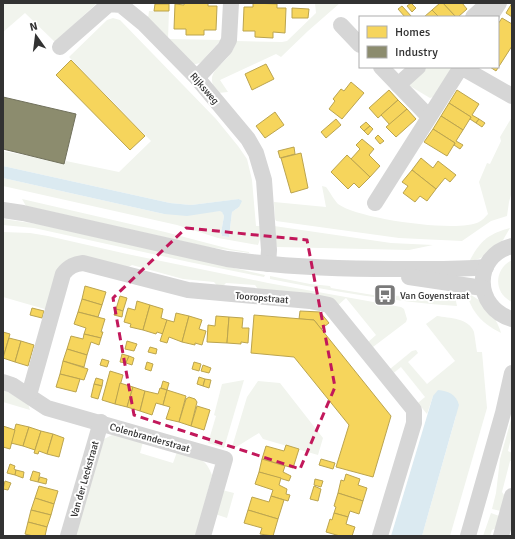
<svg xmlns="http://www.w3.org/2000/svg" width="515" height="539" viewBox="0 0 515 539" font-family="Signika,sans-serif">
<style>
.green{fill:#f1f4ed}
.water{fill:#dbeaf1}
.homes{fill:#f6d55c;stroke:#bba44f}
.industry{fill:#8c8c6e;stroke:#71715c}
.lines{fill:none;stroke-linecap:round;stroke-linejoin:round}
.minor{stroke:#d6d6d6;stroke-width:16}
.marked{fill:none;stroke:#c2185b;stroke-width:3;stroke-dasharray:8 5;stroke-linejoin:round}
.labels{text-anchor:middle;stroke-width:4;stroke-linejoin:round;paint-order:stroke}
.street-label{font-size:10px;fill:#323232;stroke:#fff}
.poi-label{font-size:10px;fill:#323232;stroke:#fff;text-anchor:start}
</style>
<rect width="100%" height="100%" fill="#fff"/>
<!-- green -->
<g class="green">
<path d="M3,3H97L55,42L25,13L3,32Z"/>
<path d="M315,3H340L308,31L281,57L276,54L220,80L228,92L218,93C205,76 215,71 227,58C232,53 234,48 236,41L282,42L287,41L316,13Z"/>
<path d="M149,11H169L168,39L221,40L200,63L192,65L148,19Z"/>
<path d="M113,18L120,20L216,119L238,146L247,159L252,180L256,226H261V236L258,245L218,238L177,225L3,186V178L164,214L220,211H222L224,216L221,233L222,236L229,237L232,212L239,207L240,199L191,205L170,203L3,166V151L65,163L66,161L119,172L151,141L69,57L107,20Z"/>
<path d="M426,67H453L433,97L430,98L410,86L411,81Z"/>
<path d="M512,117V191L509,202L507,216L491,221L462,241L399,238L276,221L275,219L274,202L326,207L322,186L326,187C330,192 334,200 338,204C358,219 458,233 479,222C483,220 485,217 488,214L479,182L487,163L490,164L501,141L500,137Z"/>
<path d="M22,199L165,232L230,249L249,252V253L208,247L26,206Z"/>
<path d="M3,219L38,224L265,275L264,277L189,262L34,228L3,225Z"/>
<path d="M274,226L391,243L433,245L409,250L277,247L275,240Z"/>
<path d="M510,228L503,240L492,248L481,258L469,262C480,241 488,234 510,228Z"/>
<path d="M3,232L30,233L48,236L127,254L268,283L401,307L404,309L407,319L406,322L373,347L367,343L376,335L346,298L336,307L260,292L255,285L226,283L221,288H219L214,282L183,279L132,265L125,269L80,258L48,310L3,297Z"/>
<path d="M512,260V302C493,293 494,269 512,260Z"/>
<path d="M270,276L310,284L330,286L331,288L379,296H395L418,294L455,296L457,306C394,302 332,291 270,279Z"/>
<path d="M466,293C483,299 496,316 501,333C481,323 473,313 466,293Z"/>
<path d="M437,316C449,318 469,318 474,332C475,338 476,346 477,352H482L487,408L450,536H422L456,416L433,396L427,414L418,403L425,397L401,367L391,375L390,369L412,351L416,350L418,353L408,362L427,384L455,361L426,324Z"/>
<path d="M244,380L224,448L208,443L216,416L214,415L222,384Z"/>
<path d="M258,381L280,383L323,438L318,455L263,439L259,433L233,449L232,447L247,397Z"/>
<path d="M3,389L28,404L30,410L3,402Z"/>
<path d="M512,416V434L508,451L512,453V461H510L502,492L508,501L505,512L492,509L496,493L500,459Z"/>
<path d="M114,434L143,442L140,453L173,463L177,452C195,457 205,456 212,475L196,536H74L104,439Z"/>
<path d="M222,490L234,493L227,518L215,514Z"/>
<path d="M491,513L502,517L499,527L492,530L490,536H483Z"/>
</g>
<!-- water -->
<g class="water">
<path d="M3,166L170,203L191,205L239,199L242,201L239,207L232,212L229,237L222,236L221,233L224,216L222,212L220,211L187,216L164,214L3,178Z"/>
<path d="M438,390C448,391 456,394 459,405L422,536H391L433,396Z"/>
</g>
<!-- homes -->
<g class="homes">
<path d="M184,3H208V6H217L216,30H204V35H186V29H174L175,4L184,5Z"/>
<path d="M252,3L277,4V8H286L285,33L273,32V38L255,37V31H243L244,7H253V3Z"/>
<path d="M411,3L416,8L412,12L407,6Z"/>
<path d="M440,3H443L456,17H439L432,10Z"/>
<path d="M443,3H462L467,9L458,17H456Z"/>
<path d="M512,3V17L506,13Z"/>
<path d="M155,4H169V11H154Z"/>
<path d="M402,6L412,17H405L398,9Z"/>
<path d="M292,8L309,9L308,18H292Z"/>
<path d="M432,10L439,17H424Z"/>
<path d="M502,18L512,24V46L496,71L490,67H498V24Z"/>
<path d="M71,60L145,136L130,150L56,75Z"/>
<path d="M266,64L274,79L252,90L245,74Z"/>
<path d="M351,82L364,93L342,119L329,109L335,101L333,99L341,89L344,91Z"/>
<path d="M389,90L398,100L378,118L369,108Z"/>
<path d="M457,90L479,104L472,115L479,119L476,123L470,119L471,117L449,103Z"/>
<path d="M398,100L407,109L390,125L381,115Z"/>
<path d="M449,103L471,117L463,130L441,116Z"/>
<path d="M407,109L416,119L396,137L386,127Z"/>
<path d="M275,112L284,125L265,138L256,126Z"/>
<path d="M441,116L463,130L456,141L463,145L460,149L454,145L455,143L433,129Z"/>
<path d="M336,119L341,125L326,138L321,132Z"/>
<path d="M479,119L485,123L482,127L476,123Z"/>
<path d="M366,122L370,126L364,131L360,127Z"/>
<path d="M370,126L373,129L368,135L364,131Z"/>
<path d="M433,129L455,143L447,156L424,142Z"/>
<path d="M378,135L384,141L380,144L375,138Z"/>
<path d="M362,139L374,149L369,155L380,166L370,177L351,159L360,149L356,145Z"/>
<path d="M294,147L295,154L280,158L278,151Z"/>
<path d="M301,153L308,188L291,193L281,158Z"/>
<path d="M347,155L370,177L359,188L354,183L348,189L331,172Z"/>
<path d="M421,158L433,168L438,161L456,175L450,182L445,178L436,189L412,170Z"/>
<path d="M412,170L436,189L427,201L420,196L415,202L403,193L408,186L402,182Z"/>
<path d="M85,286L106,292L102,305L82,299Z"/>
<path d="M120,296L127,298L123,311L116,309Z"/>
<path d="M82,299L102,305L98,317L78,312Z"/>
<path d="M137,301L150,305L143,330L130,327L131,324L124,322L128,308L135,310Z"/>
<path d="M150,305L163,309L161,318L167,320L163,334L157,332L156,334L143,330Z"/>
<path d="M32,308L44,311L42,318L30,315Z"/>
<path d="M116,309L123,311L122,317L114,315Z"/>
<path d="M300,311L320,312L329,323L321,329L314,320L299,319Z"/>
<path d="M78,312L105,319L101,332H103L101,338L84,334L86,328L74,324Z"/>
<path d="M176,313L189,316L182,342L169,337L167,343L160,341L167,320L174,322Z"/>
<path d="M254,315L314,320L391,416L373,477L336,467L349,425L294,357L251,353Z"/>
<path d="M189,316L202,320L199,329L206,331L202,345L195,343V345L182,342Z"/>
<path d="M216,316L229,317L227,343L207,342L208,325L215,326Z"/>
<path d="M229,317L243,318L242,328H249L248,343L241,342V344L227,343Z"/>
<path d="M3,332L10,334L3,358Z"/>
<path d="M84,334L101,338L99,345L91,342L87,355L67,349L71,336L83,339Z"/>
<path d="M9,338L21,341L15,362L3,358Z"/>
<path d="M21,341L34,345L28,366L15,362Z"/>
<path d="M127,341L137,344L134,351L125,349Z"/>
<path d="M150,347L157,349L156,354L148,352Z"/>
<path d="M67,349L87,355L84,367L63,361Z"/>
<path d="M122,354L129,356L126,363L120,362Z"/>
<path d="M129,356L134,358L132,365L126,363Z"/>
<path d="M102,359L109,361L107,367L100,365Z"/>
<path d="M63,361L88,369L84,380L60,374Z"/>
<path d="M147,362L153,364L151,371L145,369Z"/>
<path d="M194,362L201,364L199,371L192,369Z"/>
<path d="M203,365L211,368L209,373L201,371Z"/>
<path d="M110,371L123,375L115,404L102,400Z"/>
<path d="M60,374L80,379L76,392L56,387Z"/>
<path d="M199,377L205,379L203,386L197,384Z"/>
<path d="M96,378L103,380L102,386L94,384Z"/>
<path d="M205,379L211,380L209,388L203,386Z"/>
<path d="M163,381L169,383L167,390L161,388Z"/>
<path d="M120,383L133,387L127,407L115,404Z"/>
<path d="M94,384L102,386L98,399L91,397Z"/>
<path d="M133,387L145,391L140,411L127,407Z"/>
<path d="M160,388L167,390L163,405L156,403L152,415L140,411L145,391L158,394Z"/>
<path d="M167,390L186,396L179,422L166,419L170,407L163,405Z"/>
<path d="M189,397L195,399L197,402L191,426L179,422L186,399Z"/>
<path d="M197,406L210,410L204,430L191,426Z"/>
<path d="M16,424L29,427L23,446L11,443Z"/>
<path d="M3,426L15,430L10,449L3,447Z"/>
<path d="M29,427L41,431L35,450L23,446Z"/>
<path d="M41,431L53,434L47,454L39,451L38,454L34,453Z"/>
<path d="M53,434L64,438L59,457L47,454Z"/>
<path d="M286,445L299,449L293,468L262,459L266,446L284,451Z"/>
<path d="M262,459L285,466L283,472L291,476L289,481L259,472Z"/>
<path d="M321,459L335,463L333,469L319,465Z"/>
<path d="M10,464L15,466L14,469L16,470L15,475L7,473Z"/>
<path d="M16,470L24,472L23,478L15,475Z"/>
<path d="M33,471L40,473L38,482L30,480Z"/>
<path d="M259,472L281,478L279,485L287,489L286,494L290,495L288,501L271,496L273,490L255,484Z"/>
<path d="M346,474L360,479L358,485L367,488L363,501L338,493L341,480L344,481Z"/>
<path d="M40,477L47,479L46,484L38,482Z"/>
<path d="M315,479L323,481L321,487L314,485Z"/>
<path d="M5,481L11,483L8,490L3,489Z"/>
<path d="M39,486L58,491L54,504L35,498Z"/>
<path d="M314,486L321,489L318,501L310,499Z"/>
<path d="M338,493L363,501L359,514L350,511L348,517L334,513L336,507L334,506Z"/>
<path d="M271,496L284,500L278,519L248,510L252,497L269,502Z"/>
<path d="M35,498L54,504L51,515L31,510Z"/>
<path d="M31,510L51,515L47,527L28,522Z"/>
<path d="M248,510L278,519L273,536L260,534L262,528L244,523Z"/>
<path d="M334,513L348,517L346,524L355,527L352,536H340L326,532L330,519L332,520Z"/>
<path d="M28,522L47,527L45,536H33L25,534Z"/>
</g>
<!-- industry -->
<path class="industry" d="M3,97L76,114L64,164L3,149Z"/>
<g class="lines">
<!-- minor -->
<g class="minor">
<path d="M473,17L483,8L492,15"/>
<path d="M490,17L499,3"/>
<path d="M341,25L360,45"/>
<path d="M60,47L109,4L121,5L143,23L197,78L248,139L256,153L264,180L269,250L268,264"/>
<path d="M381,67L429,117"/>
<path d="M197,78L225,48L229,40L231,3"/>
<path d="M398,85L418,67"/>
<path d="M375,203L461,67L512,96"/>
<path d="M3,210L23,213L227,259C283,267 339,269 395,269C425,269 456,270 486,267"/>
<path d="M512,246C472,256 474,308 512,319"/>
<path d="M409,277L483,288"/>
<path d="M3,382L12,385L47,408L225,459L203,536"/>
<path d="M29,395L63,274C69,266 75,264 83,263L188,290L310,301L329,305L414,410V423L380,536"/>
<path d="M68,536L101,422"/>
<path d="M468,536L503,413L512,373"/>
<path d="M501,536L512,496"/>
</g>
</g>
<!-- marked area -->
<path class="marked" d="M186,228L307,240L335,387L300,469L134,415L113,298Z"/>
<!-- icons -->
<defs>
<g id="bus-square" transform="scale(1.15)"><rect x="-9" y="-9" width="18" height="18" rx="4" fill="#7a7a7a" stroke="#fff"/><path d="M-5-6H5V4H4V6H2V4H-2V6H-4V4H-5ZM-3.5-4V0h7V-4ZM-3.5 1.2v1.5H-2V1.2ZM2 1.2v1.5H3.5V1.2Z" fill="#fff"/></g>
</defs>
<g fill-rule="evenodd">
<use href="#bus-square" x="385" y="295"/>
</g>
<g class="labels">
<!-- street labels -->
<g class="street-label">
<text transform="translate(205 88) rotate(49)" y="4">Rijksweg</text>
<text transform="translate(262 297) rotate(5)" y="4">Tooropstraat</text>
<text transform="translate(150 437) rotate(16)" y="4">Colenbranderstraat</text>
<text transform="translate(84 479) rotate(-74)" y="4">Van der Leckstraat</text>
</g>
<!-- poi labels -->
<g class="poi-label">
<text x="400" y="299">Van Goyenstraat</text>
</g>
</g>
<!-- border -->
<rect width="515" height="539" fill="none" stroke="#323232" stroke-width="8"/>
<!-- legend -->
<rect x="359" y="16" width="140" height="52" fill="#ffffff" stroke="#adadad"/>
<rect x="367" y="26" width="20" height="12" fill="#f6d55c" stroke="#adadad"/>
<text x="395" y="36" font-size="12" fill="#323232">Homes</text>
<rect x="367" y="46" width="20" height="12" fill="#8c8c6e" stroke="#adadad"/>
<text x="395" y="56" font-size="12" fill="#323232">Industry</text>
<!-- north arrow -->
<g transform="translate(36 36) rotate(346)" stroke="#ffffff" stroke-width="3" paint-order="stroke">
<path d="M0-3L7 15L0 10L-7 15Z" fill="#323232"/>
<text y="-6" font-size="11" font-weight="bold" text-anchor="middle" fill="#323232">N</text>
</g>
</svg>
